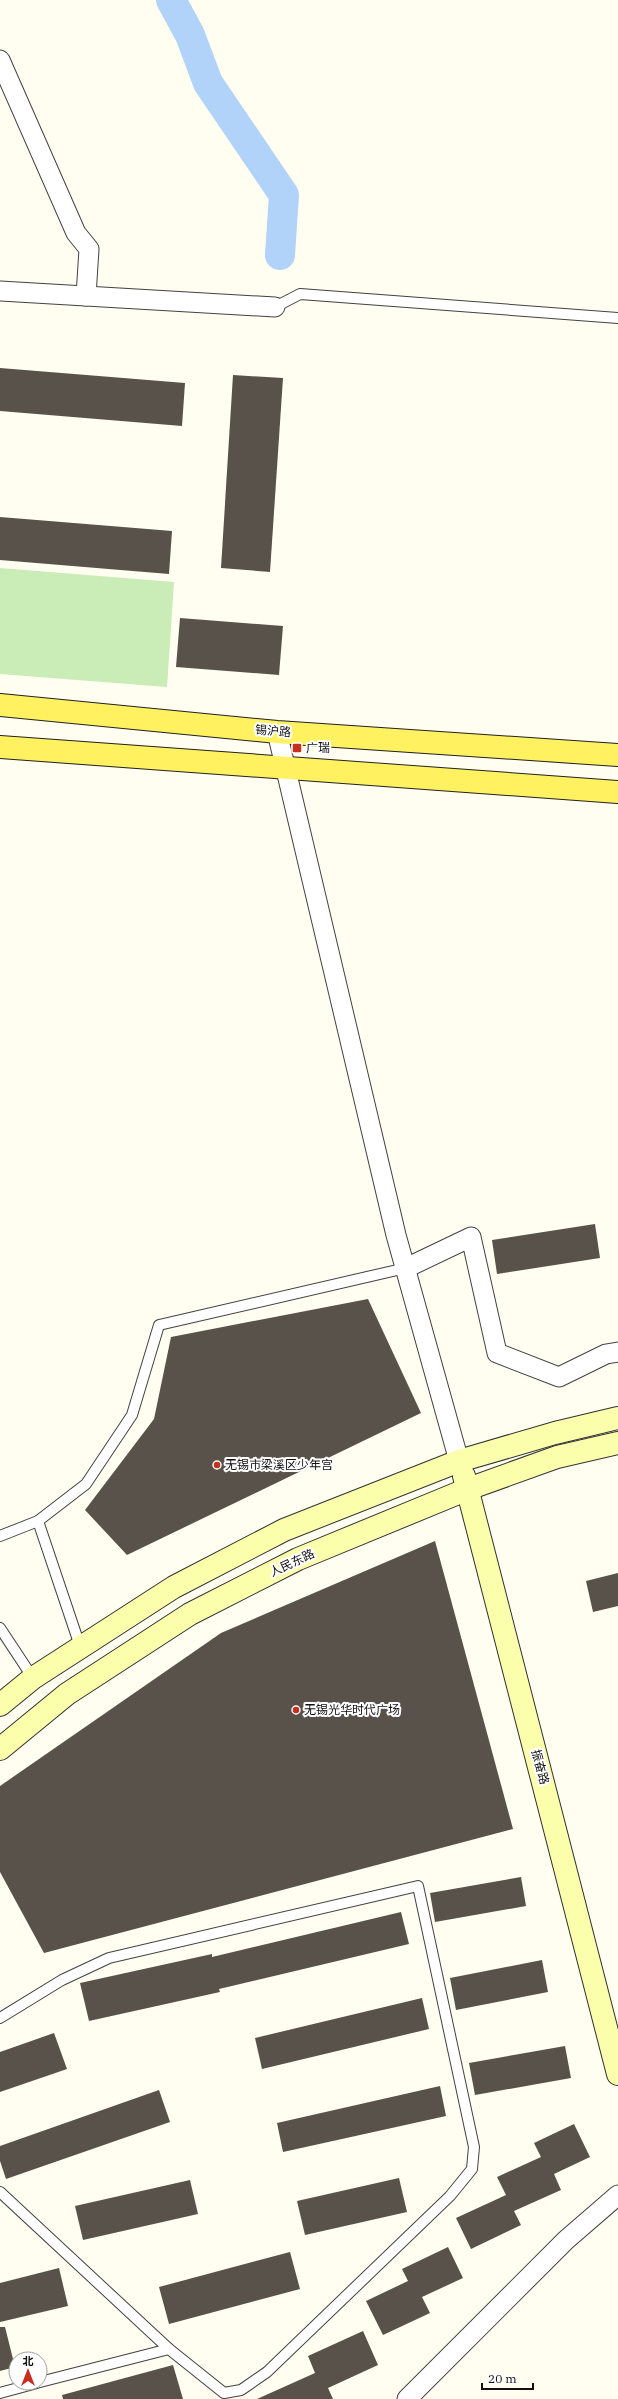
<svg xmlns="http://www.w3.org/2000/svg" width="618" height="2399" viewBox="0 0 618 2399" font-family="'IBM Plex Serif','Noto Sans SC',serif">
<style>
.green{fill:#caecb7}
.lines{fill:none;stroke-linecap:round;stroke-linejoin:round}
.river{stroke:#b1d3fa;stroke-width:30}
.building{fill:#58524a}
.lane-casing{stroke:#424242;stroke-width:12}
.street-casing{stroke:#424242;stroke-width:21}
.secondary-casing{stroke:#313131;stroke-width:24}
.primary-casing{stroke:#202020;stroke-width:24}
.lane{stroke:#fff;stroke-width:10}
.street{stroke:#fff;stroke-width:19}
.secondary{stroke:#fbffab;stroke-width:22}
.primary{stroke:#fff160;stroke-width:22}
.poi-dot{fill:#c8301d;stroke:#fff;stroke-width:1.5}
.labels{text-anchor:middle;stroke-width:4;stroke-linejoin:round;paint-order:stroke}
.street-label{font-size:12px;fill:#0f0f0f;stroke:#fff}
.poi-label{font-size:12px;fill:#0f0f0f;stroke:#fff;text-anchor:start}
</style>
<rect width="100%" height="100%" fill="#fffef0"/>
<!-- green -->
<path class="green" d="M0,568L174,582L167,687L0,674Z"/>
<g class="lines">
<!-- river -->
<path class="river" d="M171,0L190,35L208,83L284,195L280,255"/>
</g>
<!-- building -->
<g class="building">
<path d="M0,368L185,383L182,426L0,411Z"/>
<path d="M233,375L283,378L270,572L221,568Z"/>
<path d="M0,517L172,531L169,574L0,560Z"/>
<path d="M180,618L283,626L279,675L176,667Z"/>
<path d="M595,1224L600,1258L497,1274L492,1240Z"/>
<path d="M368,1299L421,1413L127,1555L85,1510L154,1419L171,1337Z"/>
<path d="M435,1541L513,1829L44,1953L0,1872V1786L221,1633Z"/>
<path d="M618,1573V1606L593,1612L586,1581Z"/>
<path d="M521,1877L526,1906L435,1922L430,1893Z"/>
<path d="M401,1912L409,1944L219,1989L220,1992L89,2021L80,1983L212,1954V1957Z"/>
<path d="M542,1960L548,1992L456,2010L450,1978Z"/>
<path d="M422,1998L429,2029L262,2069L255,2038Z"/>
<path d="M54,2033L67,2069L0,2092V2052Z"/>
<path d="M565,2046L571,2078L475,2095L469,2063Z"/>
<path d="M440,2086L446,2116L283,2152L277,2123Z"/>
<path d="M159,2090L170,2122L6,2179L0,2161V2146Z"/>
<path d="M574,2124L590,2157L554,2174L561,2190L514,2211L521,2225L471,2249L456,2218L506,2195L497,2177L541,2157L534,2143Z"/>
<path d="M399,2178L407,2212L305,2235L297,2201Z"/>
<path d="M190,2180L198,2214L83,2240L75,2206Z"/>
<path d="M448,2247L463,2278L422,2297L430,2313L383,2335L366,2301L408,2281L402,2269Z"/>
<path d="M290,2252L300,2289L169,2324L159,2287Z"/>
<path d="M59,2268L68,2306L0,2322V2283Z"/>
<path d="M0,2327H5L15,2367L0,2371Z"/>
<path d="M363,2331L378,2365L328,2388L333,2399H257L315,2373L308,2356Z"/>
<path d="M173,2365L183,2399H63L62,2395Z"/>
</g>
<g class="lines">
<!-- lane casing -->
<g class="lane-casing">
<g id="lane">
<path d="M275,307L300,294L618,318"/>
<path d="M38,1521L86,1484L132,1415L159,1325L406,1268"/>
<path d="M0,1536L38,1521L80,1646"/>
<path d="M0,1628L33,1678"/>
<path d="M0,2018L62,1980L109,1958L418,1886L474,2147L472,2169L450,2196L267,2372L241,2390L224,2393L169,2349L0,2192"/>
<path d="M40,2382L169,2349"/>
<path d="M0,2393L37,2383"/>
</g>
</g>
<!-- street casing -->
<g class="street-casing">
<g id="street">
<path d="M0,60L76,233L89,249L86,296"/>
<path d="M0,291L275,307"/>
<path d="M277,732L396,1235L459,1461"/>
<path d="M406,1268L471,1237L497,1353L559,1377L606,1354L618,1352"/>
<path d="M407,2399L566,2240L618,2195"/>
</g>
</g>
<!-- secondary casing -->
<g class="secondary-casing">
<g id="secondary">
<path d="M464,1476L618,2074"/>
<path d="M0,1705L33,1678L174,1587L284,1530L459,1461L555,1433L618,1418"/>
<path d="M0,1749L67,1694L190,1614L298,1559L468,1489L557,1457L618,1443"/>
</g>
</g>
<!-- primary casing -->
<g class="primary-casing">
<g id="primary">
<path d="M0,705L277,732L618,755"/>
<path d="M0,747L618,792"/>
</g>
</g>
<!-- lane -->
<use href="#lane" class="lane"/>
<!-- street -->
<use href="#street" class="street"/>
<!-- secondary -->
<use href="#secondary" class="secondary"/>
<!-- primary -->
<use href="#primary" class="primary"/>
</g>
<!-- markers -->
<g class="poi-dot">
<rect x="292" y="743" width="10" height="10" rx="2"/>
<circle cx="217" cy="1465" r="4"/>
<circle cx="296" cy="1710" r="4"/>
</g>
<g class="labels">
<!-- street labels -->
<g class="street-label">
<text transform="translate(273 731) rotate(5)" y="4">锡沪路</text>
<text transform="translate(292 1563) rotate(-25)" y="4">人民东路</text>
<text transform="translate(540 1767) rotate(75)" y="4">振奋路</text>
</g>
<!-- poi labels -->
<g class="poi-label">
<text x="306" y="752">广瑞</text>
<text x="225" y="1469">无锡市梁溪区少年宫</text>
<text x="304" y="1714">无锡光华时代广场</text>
</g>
</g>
<!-- north arrow -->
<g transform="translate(28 2371)"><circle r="19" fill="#ffffff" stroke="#9f9f9f"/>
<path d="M0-3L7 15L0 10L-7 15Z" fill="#c8301d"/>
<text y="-6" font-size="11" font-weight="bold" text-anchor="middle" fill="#0f0f0f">北</text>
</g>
<!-- scale -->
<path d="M482 2383v6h51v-6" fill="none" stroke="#0f0f0f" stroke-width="2"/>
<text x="488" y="2383" font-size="12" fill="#0f0f0f" stroke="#ffffff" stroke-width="3" paint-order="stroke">20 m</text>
</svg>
